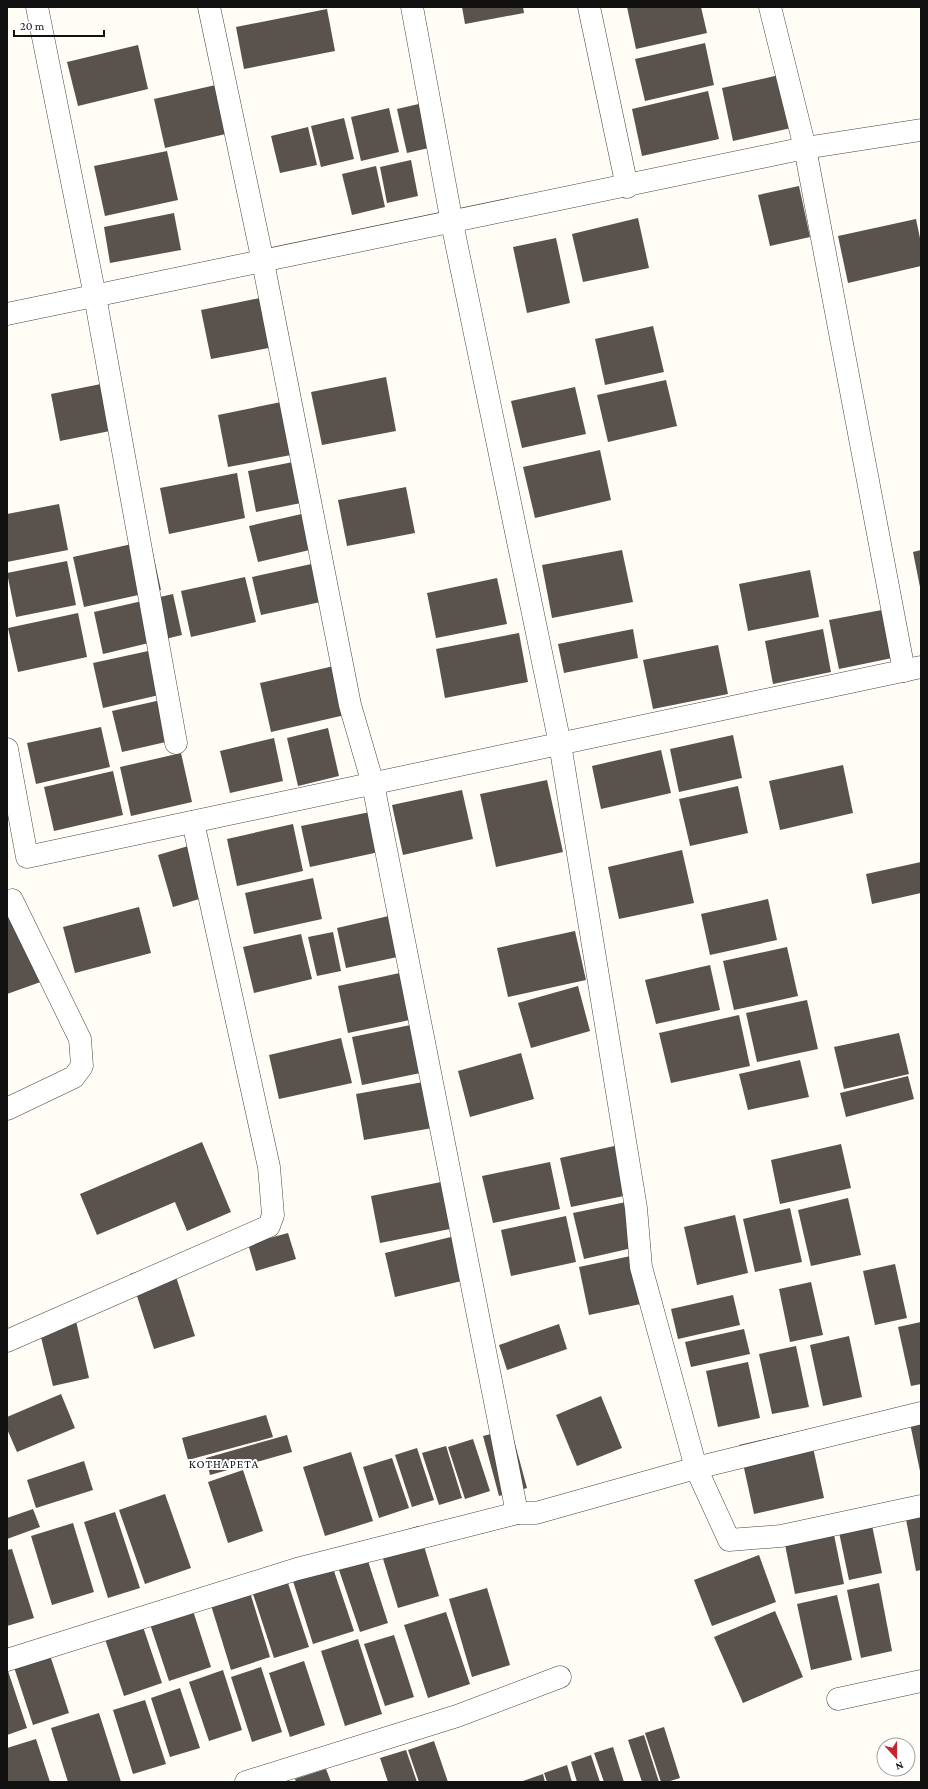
<svg xmlns="http://www.w3.org/2000/svg" width="928" height="1789" viewBox="0 0 928 1789" font-family="'Crimson Pro',serif">
<style>
.building{fill:#5a524d}
.lines{fill:none;stroke-linecap:round;stroke-linejoin:round}
.minor-casing{stroke:#444;stroke-width:23}
.minor{stroke:#fff;stroke-width:22}
.labels{text-anchor:middle;stroke-width:4;stroke-linejoin:round;paint-order:stroke}
.neighbourhood-label{font-size:12px;letter-spacing:1px;fill:#111;stroke:#fff}
</style>
<rect width="100%" height="100%" fill="#fffdf5"/>
<!-- building -->
<g class="building">
<path d="M462,7H523L524,13L465,24Z"/>
<path d="M627,7H701L707,33L636,49Z"/>
<path d="M327,9L335,51L244,69L236,27Z"/>
<path d="M705,43L714,85L645,101L635,59Z"/>
<path d="M138,45L148,89L78,106L67,62Z"/>
<path d="M779,75L791,128L733,141L722,88Z"/>
<path d="M220,84L230,133L165,148L154,99Z"/>
<path d="M708,91L719,139L642,156L632,109Z"/>
<path d="M423,103L433,147L407,153L397,109Z"/>
<path d="M389,108L399,152L361,161L351,117Z"/>
<path d="M344,118L354,159L321,167L311,126Z"/>
<path d="M308,127L317,165L280,173L271,136Z"/>
<path d="M167,151L178,200L105,216L94,166Z"/>
<path d="M411,160L418,196L387,203L380,167Z"/>
<path d="M376,166L385,207L352,215L342,174Z"/>
<path d="M799,186L810,237L770,246L758,195Z"/>
<path d="M174,213L181,250L110,263L104,227Z"/>
<path d="M638,218L649,268L583,282L572,234Z"/>
<path d="M916,219L921,243V266L848,283L838,236Z"/>
<path d="M556,238L570,303L527,313L513,247Z"/>
<path d="M280,294L290,344L211,359L201,310Z"/>
<path d="M653,326L664,372L605,385L595,339Z"/>
<path d="M386,377L396,431L322,445L311,392Z"/>
<path d="M666,380L677,426L608,442L597,395Z"/>
<path d="M116,381L125,428L60,441L51,394Z"/>
<path d="M575,387L586,434L522,448L511,401Z"/>
<path d="M296,399L307,452L228,467L218,415Z"/>
<path d="M600,450L611,500L535,518L523,467Z"/>
<path d="M308,459L316,500L256,512L248,471Z"/>
<path d="M237,473L245,518L169,534L160,488Z"/>
<path d="M406,487L415,533L347,546L338,500Z"/>
<path d="M59,504L68,550L7,562V514Z"/>
<path d="M306,513L314,549L258,562L249,526Z"/>
<path d="M150,540L161,590L84,607L73,557Z"/>
<path d="M622,550L633,602L552,618L542,565Z"/>
<path d="M921,550V587H920L913,552Z"/>
<path d="M67,561L76,605L16,617L7,573Z"/>
<path d="M316,563L325,601L261,615L252,577Z"/>
<path d="M810,570L819,617L748,631L739,584Z"/>
<path d="M245,577L256,622L191,637L181,591Z"/>
<path d="M497,578L507,624L436,638L427,593Z"/>
<path d="M173,594L182,635L103,654L94,612Z"/>
<path d="M887,609L897,657L839,669L829,620Z"/>
<path d="M78,613L87,657L18,672L8,628Z"/>
<path d="M633,629L638,658L564,673L558,644Z"/>
<path d="M823,629L831,672L773,684L765,641Z"/>
<path d="M519,633L528,682L445,698L436,649Z"/>
<path d="M718,645L728,694L653,709L643,660Z"/>
<path d="M162,648L172,692L103,708L93,663Z"/>
<path d="M334,666L345,715L271,732L260,683Z"/>
<path d="M170,698L179,739L122,752L112,711Z"/>
<path d="M101,727L110,767L36,784L27,743Z"/>
<path d="M328,728L339,776L298,786L287,738Z"/>
<path d="M733,735L742,778L679,792L670,749Z"/>
<path d="M274,738L283,781L230,793L220,751Z"/>
<path d="M661,750L671,793L601,809L592,766Z"/>
<path d="M181,753L192,802L131,816L120,767Z"/>
<path d="M843,765L853,813L780,830L769,781Z"/>
<path d="M113,771L123,815L54,831L44,787Z"/>
<path d="M547,780L563,852L496,867L480,794Z"/>
<path d="M738,786L748,833L690,846L679,799Z"/>
<path d="M462,790L473,839L403,855L392,805Z"/>
<path d="M370,812L379,852L310,867L301,826Z"/>
<path d="M293,824L303,871L237,886L227,839Z"/>
<path d="M195,844L209,896L173,907L158,855Z"/>
<path d="M682,850L694,903L619,919L608,867Z"/>
<path d="M921,862V893L872,904L866,874Z"/>
<path d="M313,878L322,919L254,934L245,893Z"/>
<path d="M768,899L777,940L710,955L701,914Z"/>
<path d="M139,907L151,953L75,973L63,927Z"/>
<path d="M7,915L49,979L7,994Z"/>
<path d="M393,915L402,956L346,968L337,928Z"/>
<path d="M575,931L586,980L508,997L497,948Z"/>
<path d="M333,932L341,971L317,976L308,937Z"/>
<path d="M301,934L312,979L254,993L243,947Z"/>
<path d="M787,947L798,996L734,1010L723,961Z"/>
<path d="M710,965L720,1010L656,1024L645,980Z"/>
<path d="M414,970L424,1017L348,1033L338,986Z"/>
<path d="M578,986L590,1031L531,1048L518,1003Z"/>
<path d="M807,1000L818,1049L757,1062L746,1013Z"/>
<path d="M739,1015L750,1066L671,1083L659,1033Z"/>
<path d="M425,1022L435,1070L362,1085L352,1037Z"/>
<path d="M899,1033L909,1074L844,1089L834,1047Z"/>
<path d="M341,1038L352,1083L279,1099L269,1055Z"/>
<path d="M521,1053L534,1099L470,1117L458,1071Z"/>
<path d="M800,1060L809,1097L748,1110L739,1074Z"/>
<path d="M908,1076L914,1099L846,1117L840,1093Z"/>
<path d="M429,1081L438,1127L364,1140L356,1094Z"/>
<path d="M202,1142L231,1212L187,1231L175,1202L97,1235L80,1194Z"/>
<path d="M628,1143L638,1193L571,1207L560,1158Z"/>
<path d="M841,1144L851,1188L780,1204L771,1160Z"/>
<path d="M550,1162L560,1209L493,1223L482,1176Z"/>
<path d="M446,1181L455,1228L380,1243L371,1196Z"/>
<path d="M848,1198L861,1255L811,1266L798,1210Z"/>
<path d="M631,1201L641,1246L584,1259L573,1213Z"/>
<path d="M790,1208L802,1262L755,1272L743,1219Z"/>
<path d="M735,1215L748,1273L697,1285L684,1227Z"/>
<path d="M566,1216L576,1262L511,1276L501,1230Z"/>
<path d="M288,1233L296,1259L256,1271L248,1244Z"/>
<path d="M459,1235L470,1279L395,1297L385,1253Z"/>
<path d="M640,1254L650,1302L589,1315L579,1267Z"/>
<path d="M171,1261L195,1336L154,1349L130,1274Z"/>
<path d="M895,1264L907,1318L875,1325L863,1271Z"/>
<path d="M811,1282L823,1335L790,1342L779,1289Z"/>
<path d="M733,1295L740,1325L678,1339L671,1309Z"/>
<path d="M74,1312L89,1378L53,1386L37,1321Z"/>
<path d="M921,1322V1384L911,1386L898,1327Z"/>
<path d="M559,1324L567,1349L507,1370L499,1345Z"/>
<path d="M744,1329L750,1354L691,1367L685,1342Z"/>
<path d="M849,1336L862,1397L823,1406L810,1345Z"/>
<path d="M796,1346L809,1407L772,1414L759,1354Z"/>
<path d="M748,1362L760,1418L718,1427L706,1371Z"/>
<path d="M61,1394L75,1428L17,1452L7,1429V1417Z"/>
<path d="M601,1396L622,1448L577,1466L556,1415Z"/>
<path d="M921,1406V1471H920L907,1409Z"/>
<path d="M266,1415L273,1437L188,1460L182,1438Z"/>
<path d="M511,1429L527,1488L499,1496L483,1436Z"/>
<path d="M809,1429L824,1498L754,1514L739,1445Z"/>
<path d="M287,1435L292,1452L210,1475L206,1458Z"/>
<path d="M473,1439L490,1491L465,1499L448,1447Z"/>
<path d="M446,1446L462,1498L439,1505L422,1453Z"/>
<path d="M417,1448L434,1500L412,1507L395,1455Z"/>
<path d="M351,1452L373,1521L325,1536L303,1467Z"/>
<path d="M392,1458L409,1508L379,1518L363,1467Z"/>
<path d="M84,1461L93,1490L36,1508L27,1480Z"/>
<path d="M243,1470L263,1531L228,1543L208,1482Z"/>
<path d="M165,1494L191,1568L145,1584L119,1510Z"/>
<path d="M921,1506V1570L916,1571L904,1509Z"/>
<path d="M33,1509L40,1527L7,1539V1518Z"/>
<path d="M869,1511L882,1573L849,1580L836,1518Z"/>
<path d="M115,1512L140,1588L108,1598L84,1522Z"/>
<path d="M830,1515L844,1584L795,1594L781,1525Z"/>
<path d="M73,1523L94,1592L52,1605L31,1536Z"/>
<path d="M418,1526L439,1596L398,1608L377,1539Z"/>
<path d="M12,1549L34,1618L7,1626V1550Z"/>
<path d="M759,1555L776,1602L712,1626L694,1580Z"/>
<path d="M367,1558L388,1623L360,1632L338,1567Z"/>
<path d="M332,1565L354,1631L313,1644L292,1578Z"/>
<path d="M287,1580L309,1647L274,1658L252,1591Z"/>
<path d="M879,1583L892,1651L861,1658L847,1590Z"/>
<path d="M487,1588L510,1665L472,1677L449,1599Z"/>
<path d="M249,1589L270,1657L231,1670L210,1602Z"/>
<path d="M187,1592L211,1667L169,1681L144,1606Z"/>
<path d="M837,1595L852,1660L811,1670L797,1604Z"/>
<path d="M775,1611L803,1677L743,1703L714,1637Z"/>
<path d="M138,1612L162,1683L124,1696L100,1624Z"/>
<path d="M446,1612L470,1684L428,1698L404,1625Z"/>
<path d="M394,1635L414,1697L385,1706L364,1644Z"/>
<path d="M358,1639L382,1714L345,1726L321,1651Z"/>
<path d="M46,1643L69,1713L33,1725L10,1655Z"/>
<path d="M304,1661L325,1725L290,1737L269,1673Z"/>
<path d="M261,1667L282,1732L252,1742L231,1677Z"/>
<path d="M7,1668L27,1728L7,1735Z"/>
<path d="M223,1670L242,1730L209,1741L189,1682Z"/>
<path d="M180,1688L200,1748L170,1757L151,1698Z"/>
<path d="M145,1700L166,1764L133,1774L113,1710Z"/>
<path d="M99,1713L121,1782H68L51,1728Z"/>
<path d="M664,1727L680,1778L667,1782H661L645,1733Z"/>
<path d="M644,1735L659,1782H642L628,1740Z"/>
<path d="M36,1739L50,1782H8L7,1748Z"/>
<path d="M434,1741L448,1782H419L408,1750Z"/>
<path d="M613,1747L624,1782H604L594,1753Z"/>
<path d="M406,1750L417,1782H388L380,1758Z"/>
<path d="M591,1755L600,1782H577L571,1762Z"/>
<path d="M567,1765L572,1782H547L544,1773Z"/>
<path d="M326,1769L331,1782H296L295,1779Z"/>
<path d="M543,1774L545,1782H520Z"/>
</g>
<g class="lines">
<!-- minor casing -->
<g class="minor-casing">
<g id="minor">
<path d="M37,7L95,296L176,743"/>
<path d="M209,7L263,262L350,705L373,784L517,1513"/>
<path d="M412,7L452,223L560,744L636,1208L641,1267L696,1468L729,1540L781,1536L921,1506"/>
<path d="M589,7L627,187"/>
<path d="M770,7L805,148L904,671"/>
<path d="M7,314L805,148L921,130"/>
<path d="M7,749L27,857L921,667"/>
<path d="M7,904L12,900L80,1039L82,1066L74,1077L7,1109"/>
<path d="M7,1341L269,1226L273,1215L269,1167L193,822"/>
<path d="M7,1660L297,1569L517,1513H536L696,1468L921,1413"/>
<path d="M838,1699L921,1681"/>
<path d="M246,1782L457,1716L560,1677"/>
</g>
</g>
<!-- minor -->
<use href="#minor" class="minor"/>
</g>
<g class="labels">
<!-- neighbourhood labels -->
<g class="neighbourhood-label">
<text x="224" y="1468">KOTHAPETA</text>
</g>
</g>
<!-- border -->
<rect width="928" height="1789" fill="none" stroke="#111111" stroke-width="16"/>
<!-- north arrow -->
<g transform="translate(896 1757) rotate(159)"><circle r="19" fill="#ffffff" stroke="#a0a0a0"/>
<path d="M0-3L7 15L0 10L-7 15Z" fill="#c4262e"/>
<text y="-6" font-size="11" font-weight="bold" text-anchor="middle" fill="#111111">N</text>
</g>
<!-- scale -->
<path d="M14 30v6h90v-6" fill="none" stroke="#111111" stroke-width="2"/>
<text x="20" y="30" font-size="12" fill="#111111" stroke="#ffffff" stroke-width="3" paint-order="stroke">20 m</text>
</svg>
